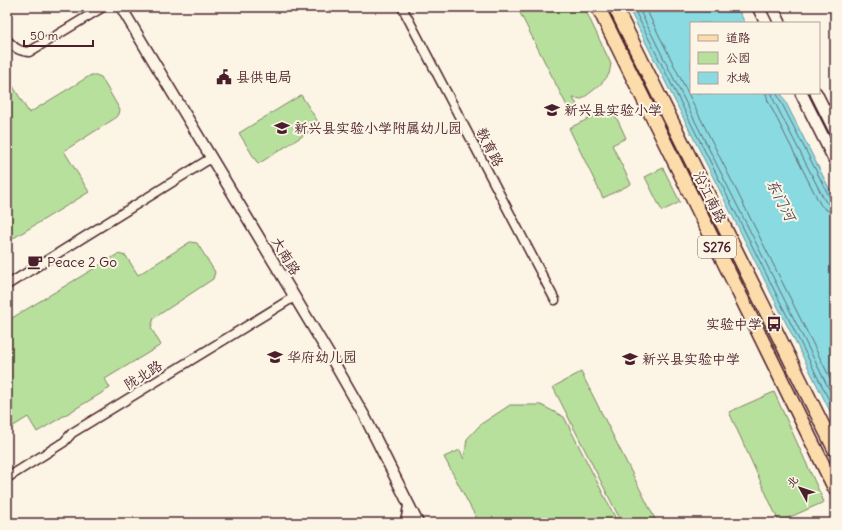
<svg xmlns="http://www.w3.org/2000/svg" width="842" height="530" viewBox="0 0 842 530" font-family="Delius,'LXGW WenKai TC',sans-serif">
<style>
.green{fill:#b7e09d;stroke:#808064}
.water{fill:#8adbe1;stroke:#709098}
.lines{fill:none;stroke-linecap:round;stroke-linejoin:round}
.shore{stroke:#646a74;stroke-width:1}
.minor-casing{stroke:#4a1f2b;stroke-width:11}
.tertiary-casing{stroke:#4a1f2b;stroke-width:13}
.secondary-casing{stroke:#4a1f2b;stroke-width:14}
.primary-casing{stroke:#4a1f2b;stroke-width:16}
.minor{stroke:#fcf5e5;stroke-width:8}
.tertiary{stroke:#fcf5e5;stroke-width:10}
.secondary{stroke:#fcf5e5;stroke-width:11}
.primary{stroke:#fddcac;stroke-width:13}
.labels{text-anchor:middle;stroke-width:4;stroke-linejoin:round;paint-order:stroke}
.shield{fill:#fcf5e5;stroke:#7f5f63;stroke-width:1}
.shield-label{font-size:13px;font-weight:bold;fill:#4a1f2b}
.poi-label{font-size:14px;fill:#4a1f2b;stroke:#fcf5e5;text-anchor:start}
.street-label{font-size:14px;fill:#4a1f2b;stroke:#fcf5e5}
.water-label{font-size:15px;font-style:italic;fill:#5a4e58;stroke:#fcf5e5}
</style>
<rect width="100%" height="100%" fill="#fcf5e5"/>
<filter id="ink" filterUnits="userSpaceOnUse"><feTurbulence type="fractalNoise" baseFrequency=".025" numOctaves="2"/><feDisplacementMap in="SourceGraphic" scale="8" xChannelSelector="R" yChannelSelector="G"/><feConvolveMatrix kernelMatrix="1 2 1 2 8 2 1 2 1" color-interpolation-filters="sRGB"/></filter>
<g filter="url(#ink)">
<!-- green -->
<g class="green">
<path d="M517,7H527L528,9L529,7H584L611,64C610,68 610,71 609,74C603,84 591,92 582,99L573,98L579,108L570,112Z"/>
<path d="M91,75H96L101,77L120,110L119,114L117,117L64,151L89,192L7,242V76L29,113Z"/>
<path d="M301,95L320,125L258,164L239,133Z"/>
<path d="M612,108L626,138L612,145L631,184L603,198L569,128Z"/>
<path d="M663,168L680,202L662,211L645,177Z"/>
<path d="M190,242L197,243L215,272L213,279L154,318L151,328L161,345L105,379L110,388L37,432L28,417L7,430V321L118,254L126,256L138,275Z"/>
<path d="M581,372L657,523H622L553,387Z"/>
<path d="M774,392L824,502L779,522L729,412Z"/>
<path d="M510,405H541L564,417L618,523H479L444,457L460,450L464,459L467,439L481,424Z"/>
</g>
<!-- water -->
<path class="water" d="M628,7H737L745,23H691V93H781L835,200V421Z"/>
<g class="lines">
<!-- shore -->
<g class="shore">
<path d="M633,7L835,412"/>
<path d="M638,7L835,401"/>
<path d="M645,7L835,388"/>
<path d="M766,93L768,101L820,204C824,209 828,212 835,212"/>
<path d="M772,93L773,99L825,201L830,205L835,206"/>
<path d="M777,93L778,96L830,198L832,201H835"/>
</g>
<!-- minor casing -->
<g class="minor-casing">
<g id="minor">
<path d="M402,7L555,300"/>
<path d="M7,40C15,48 18,51 29,52L103,7"/>
<path d="M7,285L211,158"/>
<path d="M7,478L64,442L72,433L294,297"/>
</g>
</g>
<!-- tertiary casing -->
<g class="tertiary-casing">
<g id="tertiary">
<path d="M121,7L333,361L365,417L418,523"/>
<path d="M406,523L409,506"/>
</g>
</g>
<!-- secondary casing -->
<g class="secondary-casing">
<g id="secondary">
<path d="M758,7L766,23"/>
<path d="M772,7L780,23"/>
<path d="M801,93L835,161"/>
<path d="M816,93L835,131"/>
</g>
</g>
<!-- primary casing -->
<g class="primary-casing">
<g id="primary">
<path d="M598,7L717,248L835,489"/>
<path d="M615,7L835,450"/>
</g>
</g>
<!-- minor -->
<use href="#minor" class="minor"/>
<!-- tertiary -->
<use href="#tertiary" class="tertiary"/>
<!-- secondary -->
<use href="#secondary" class="secondary"/>
<!-- primary -->
<use href="#primary" class="primary"/>
</g>
</g>
<!-- icons -->
<defs>
<g id="civic-bare" transform="scale(1.2)"><path d="M-.6-6.5H3V-4.5H.6V-3L4-1V1h2V6H-6V1h2V-1L-.6-3ZM-1.2 2.5V6h2.4V2.5Z" fill="#4a1f2b" stroke="#fcf5e5" stroke-width="2.5" paint-order="stroke"/></g>
<g id="school-bare" transform="scale(1.2)"><path d="M0-5L7-2L0 1L-7-2ZM-4 1L0 2.5L4 1V4Q0 6-4 4Z" fill="#4a1f2b" stroke="#fcf5e5" stroke-width="2.5" paint-order="stroke"/></g>
<g id="cafe-bare" transform="scale(1.2)"><path d="M-5.5-4.5H6V0H3Q3 3.5 0 3.5H-2.5Q-5.5 3.5-5.5 0ZM3-3.2v2h1.7v-2ZM-6 4.5H4V6H-6Z" fill="#4a1f2b" stroke="#fcf5e5" stroke-width="2.5" paint-order="stroke"/></g>
<g id="bus-bare" transform="scale(1.2)"><path d="M-5-6H5V4H4V6H2V4H-2V6H-4V4H-5ZM-3.5-4V0h7V-4ZM-3.5 1.2v1.5H-2V1.2ZM2 1.2v1.5H3.5V1.2Z" fill="#4a1f2b" stroke="#fcf5e5" stroke-width="2.5" paint-order="stroke"/></g>
</defs>
<g fill-rule="evenodd">
<use href="#civic-bare" x="224" y="77"/>
<use href="#school-bare" x="552" y="110"/>
<use href="#school-bare" x="282" y="128"/>
<use href="#cafe-bare" x="35" y="262"/>
<use href="#bus-bare" x="774" y="324"/>
<use href="#school-bare" x="275" y="357"/>
<use href="#school-bare" x="630" y="359"/>
</g>
<g class="labels">
<!-- shield labels -->
<rect class="shield" x="698" y="236" width="38" height="22" rx="3"/>
<g class="shield-label">
<text x="717" y="252">S276</text>
</g>
<!-- poi labels -->
<g class="poi-label">
<text x="236" y="82">县供电局</text>
<text x="564" y="115">新兴县实验小学</text>
<text x="294" y="133">新兴县实验小学附属幼儿园</text>
<text x="47" y="267">Peace 2 Go</text>
<text x="762" y="329" text-anchor="end">实验中学</text>
<text x="287" y="362">华府幼儿园</text>
<text x="642" y="364">新兴县实验中学</text>
</g>
<!-- street labels -->
<g class="street-label">
<text transform="translate(490 147) rotate(63)" y="5">教育路</text>
<text transform="translate(710 197) rotate(64)" y="5">沿江南路</text>
<text transform="translate(286 256) rotate(59)" y="5">大南路</text>
<text transform="translate(143 375) rotate(-32)" y="5">陇北路</text>
</g>
<!-- water labels -->
<g class="water-label">
<text transform="translate(781 200) rotate(63)" y="5">东门河</text>
</g>
</g>
<!-- margin -->
<rect width="842" height="530" fill="none" stroke="#fcf5e5" stroke-width="24"/>
<rect x="12" y="12" width="818" height="506" fill="none" stroke="#4a1f2b" stroke-width="1.5" filter="url(#ink)"/>
<!-- legend -->
<rect x="690" y="22" width="130" height="72" fill="#fcf5e5" stroke="#b59f9b"/>
<rect x="698" y="35" width="20" height="6" fill="#fddcac" stroke="#b59f9b"/>
<text x="726" y="42" font-size="12" fill="#4a1f2b">道路</text>
<rect x="698" y="52" width="20" height="12" fill="#b7e09d" stroke="#b59f9b"/>
<text x="726" y="62" font-size="12" fill="#4a1f2b">公园</text>
<rect x="698" y="72" width="20" height="12" fill="#8adbe1" stroke="#b59f9b"/>
<text x="726" y="82" font-size="12" fill="#4a1f2b">水域</text>
<!-- north arrow -->
<g transform="translate(800 488) rotate(310)" stroke="#fcf5e5" stroke-width="3" paint-order="stroke">
<path d="M0-3L7 15L0 10L-7 15Z" fill="#4a1f2b"/>
<text y="-6" font-size="11" font-weight="bold" text-anchor="middle" fill="#4a1f2b">北</text>
</g>
<!-- scale -->
<path d="M24 40v6h69v-6" fill="none" stroke="#4a1f2b" stroke-width="2"/>
<text x="30" y="40" font-size="12" fill="#4a1f2b" stroke="#fcf5e5" stroke-width="3" paint-order="stroke">50 m</text>
</svg>
